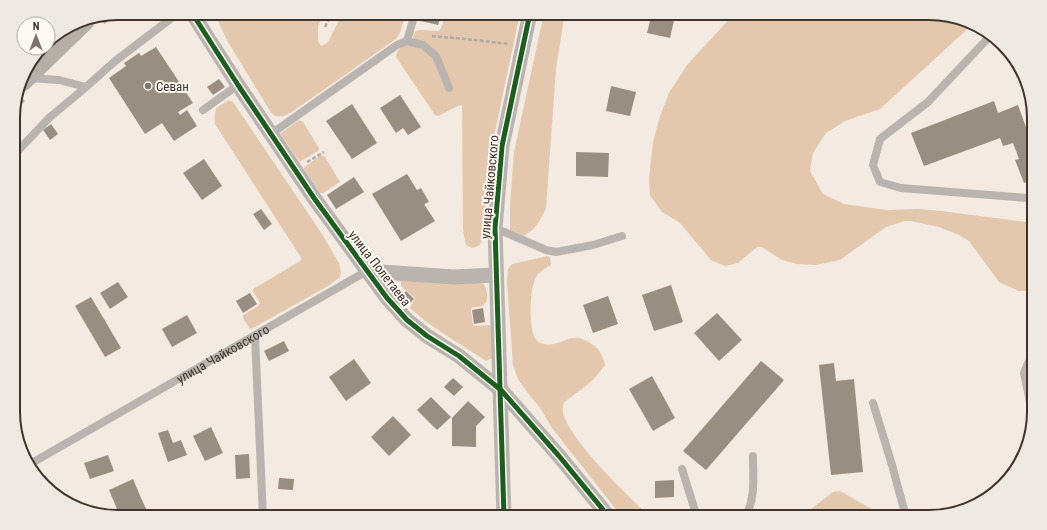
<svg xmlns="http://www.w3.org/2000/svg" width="1047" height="530" viewBox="0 0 1047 530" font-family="'Roboto Condensed',sans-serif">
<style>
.forest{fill:#e4c8ad}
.building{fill:#998e82}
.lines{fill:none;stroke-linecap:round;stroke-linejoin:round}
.path{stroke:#b0aaa6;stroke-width:2.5;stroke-dasharray:4 2;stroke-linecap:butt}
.service{stroke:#b9b4b0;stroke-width:8}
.minor{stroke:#b9b4b0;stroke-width:15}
.trunk{stroke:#b6afa8;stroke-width:22}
.cycleway-casing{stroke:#fef9f3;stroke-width:8}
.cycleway{stroke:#1b5e20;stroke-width:5}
.poi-dot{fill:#7f746b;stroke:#fef9f3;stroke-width:1.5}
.labels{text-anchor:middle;stroke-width:4;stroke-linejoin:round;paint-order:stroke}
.poi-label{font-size:13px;fill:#41352b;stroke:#fef9f3;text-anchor:start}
.street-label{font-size:13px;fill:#41352b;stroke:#fef9f3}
.rim{fill:none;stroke:#41352b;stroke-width:2}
</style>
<rect width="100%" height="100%" fill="#f3eae1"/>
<!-- forest -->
<g class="forest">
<path d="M214,13H325L318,26V41L321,46L328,42L343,13H406L400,33L396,39L292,112C284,116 279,119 272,114L228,42Z"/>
<path d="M446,13H520L493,141L485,229L480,245L473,248L466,245L463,230L462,106L460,105L438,116L435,115L396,57C397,49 402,45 410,45L439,55L414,39L413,36L416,31L420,30L439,31L441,28Z"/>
<path d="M544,13H565L556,68L546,208C541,221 532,234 518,238L510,231V205L514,152Z"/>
<path d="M735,13H929L974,23L880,109L845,121L826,133L813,153L810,171L823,194L844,204L887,210L918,209L941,211L1033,223L1034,291H1019L999,282L969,241L959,235L939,227L911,221H904L886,227L840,260L816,265L797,264L782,260L762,247H757L738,263L725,266L711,260L679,222L662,212L650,195L649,179L653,142L660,116L669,93L687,65Z"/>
<path d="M229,100L233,102L322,234L339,263L341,272L340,277L328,286L253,328L250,329L243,318V315L258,306L260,303L253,291V289L300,261L302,259L215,124C214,107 215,109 229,100Z"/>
<path d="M299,120L303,122L319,148L318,151L301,161H299L281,135V133Z"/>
<path d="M321,155L325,157L340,182L323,193H320L304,169L305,167Z"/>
<path d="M548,256L550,258L551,265C547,267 542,270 538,274C529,284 529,324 534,336C535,339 538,342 541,343C555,349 566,336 579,338C583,339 587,341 590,343C599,348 603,356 605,365C597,377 588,385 576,393C573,396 567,399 564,403C551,424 634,502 651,517H622L552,428L540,408L524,388L518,379L513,365L507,282L508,269L512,264Z"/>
<path d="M404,280L434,283H482C487,286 489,299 485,304C482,307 476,307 472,307L471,310L473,325L476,326L489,325L491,326L492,358L486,361L441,332L424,320L410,308L415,298L401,286V281Z"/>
<path d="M840,491L879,513L883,517H845L844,515L840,517H801L833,492Z"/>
</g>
<!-- building -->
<g class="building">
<path d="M146,13H159L152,20Z"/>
<path d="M423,13H442L438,25L421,21Z"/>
<path d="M652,13H662L675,16L670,38L647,33Z"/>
<path d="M156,47L193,103L178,112L180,115L187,110L197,126L174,141L162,123L145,134L109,78L126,66L124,63L139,53L141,56Z"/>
<path d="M219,79L225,87L213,95L207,87Z"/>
<path d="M611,86L636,92L630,116L606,111Z"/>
<path d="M400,95L421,127L408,135L403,128L396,133L380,108Z"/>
<path d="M994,101L998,113L1018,105L1027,130L1033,128V180L1024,183L1015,160L1019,159L1013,143L1003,146L1000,138L924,166L911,133Z"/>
<path d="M352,104L377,143L352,159L326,121Z"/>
<path d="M51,124L58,134L50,140L43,130Z"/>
<path d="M576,152L609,153L608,177L576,176Z"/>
<path d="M204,159L222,186L202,200L183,173Z"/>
<path d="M407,174L417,190L421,188L429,202L424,204L435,221L401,241L372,194Z"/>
<path d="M354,177L364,192L336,209L327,195Z"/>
<path d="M261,209L272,224L264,230L253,214Z"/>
<path d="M118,282L128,297L110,309L100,293Z"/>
<path d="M671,285L683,322L654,331L642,295Z"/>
<path d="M406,291L414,299L408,305L400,298Z"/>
<path d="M250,293L257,304L243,313L236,301Z"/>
<path d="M608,296L618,324L593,333L583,305Z"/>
<path d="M91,297L121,348L105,357L75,306Z"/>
<path d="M483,308L485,322L474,324L472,310Z"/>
<path d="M717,313L742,340L719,361L694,333Z"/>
<path d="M187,315L197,333L172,347L162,329Z"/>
<path d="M284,341L289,351L269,361L264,351Z"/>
<path d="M354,359L371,383L346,401L329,377Z"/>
<path d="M761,361L784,380L706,470L683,451Z"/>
<path d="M834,363L836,381L854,379L863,472L831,475L819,365Z"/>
<path d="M652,376L675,418L653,431L629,389Z"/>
<path d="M453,378L463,387L454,396L444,387Z"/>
<path d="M431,397L451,417L437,430L417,410Z"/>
<path d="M468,401L485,417L476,426V447L452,446V418Z"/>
<path d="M393,416L411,435L389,456L371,437Z"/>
<path d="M211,427L223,453L205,461L193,436Z"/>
<path d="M168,430L173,443L181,440L187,455L168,462L158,433Z"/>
<path d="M249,454L250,478L236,479L235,455Z"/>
<path d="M108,455L114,471L90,479L84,463Z"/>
<path d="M279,478L294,479L293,490L278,489Z"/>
<path d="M133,479L141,498L150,517H120L117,509L109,490Z"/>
<path d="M674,480V497L655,498V481Z"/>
<path d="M309,510V517H279V511Z"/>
</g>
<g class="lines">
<!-- path -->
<g class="path">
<path d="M104,23L114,14"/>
<path d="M325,27L332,13"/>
<path d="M432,36L466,39L509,44"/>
<path d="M13,111L24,100"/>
<path d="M307,162L324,152"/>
</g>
<!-- service -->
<g class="service">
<path d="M990,36L928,102L880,139L873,165L880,182L901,188L1027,198L1033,196"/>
<path d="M407,41L423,45L436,56L449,88"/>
<path d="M29,78L59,80L86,87L114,62L178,13"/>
<path d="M203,110L238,85"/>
<path d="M271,134L397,45L407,41L415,13"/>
<path d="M13,156L49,118L86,87"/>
<path d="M495,228L546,250L556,252L593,245L622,236"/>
<path d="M255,336L263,517"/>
<path d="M873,403L892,465L906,517"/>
<path d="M1033,417L1024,373L1028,363L1034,356"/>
<path id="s1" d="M30,464L367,271"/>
<path d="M682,469L697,517"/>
<path d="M745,517C756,499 753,476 753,456"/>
</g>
<!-- minor -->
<g class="minor">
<path d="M192,13L238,85L314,198L387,298L407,320L427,336L459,356L501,390L559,456L609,517"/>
<path d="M367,271L454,277L495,275"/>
<path d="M504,517L495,228L502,146L530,13"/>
</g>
<!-- trunk -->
<path class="trunk" d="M21,81L84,20"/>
<!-- cycleway casing -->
<g class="cycleway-casing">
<g id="cycleway">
<path d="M192,13L238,85L314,198L387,298L407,320L427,336L459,356L501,390L559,456L609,517"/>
<path d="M504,517L495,228L502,146L530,13"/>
</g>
</g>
<!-- cycleway -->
<use href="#cycleway" class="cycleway"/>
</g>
<!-- markers -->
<circle class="poi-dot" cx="148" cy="86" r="4"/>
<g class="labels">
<!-- poi labels -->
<g class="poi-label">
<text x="156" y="91">Севан</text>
</g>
<!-- street labels -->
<g class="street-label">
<text transform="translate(489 187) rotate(-85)" y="5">улица Чайковского</text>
<text transform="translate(380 268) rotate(52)" y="5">улица Полетаева</text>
<text dy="5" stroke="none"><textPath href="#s1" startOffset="222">улица Чайковского</textPath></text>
</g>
</g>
<!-- crop -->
<path d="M0 0H1047V530H0ZM118 20H929A98 98 0 0 1 1027 118V412A98 98 0 0 1 929 510H118A98 98 0 0 1 20 412V118A98 98 0 0 1 118 20Z" fill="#efe9e3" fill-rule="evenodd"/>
<path class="rim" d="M118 20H929A98 98 0 0 1 1027 118V412A98 98 0 0 1 929 510H118A98 98 0 0 1 20 412V118A98 98 0 0 1 118 20Z"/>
<!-- north arrow -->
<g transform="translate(36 36)"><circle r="19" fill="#fef9f3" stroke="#b2aba3"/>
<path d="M0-3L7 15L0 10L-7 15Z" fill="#7f746b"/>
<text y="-6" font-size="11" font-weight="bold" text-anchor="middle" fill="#41352b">N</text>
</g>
</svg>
